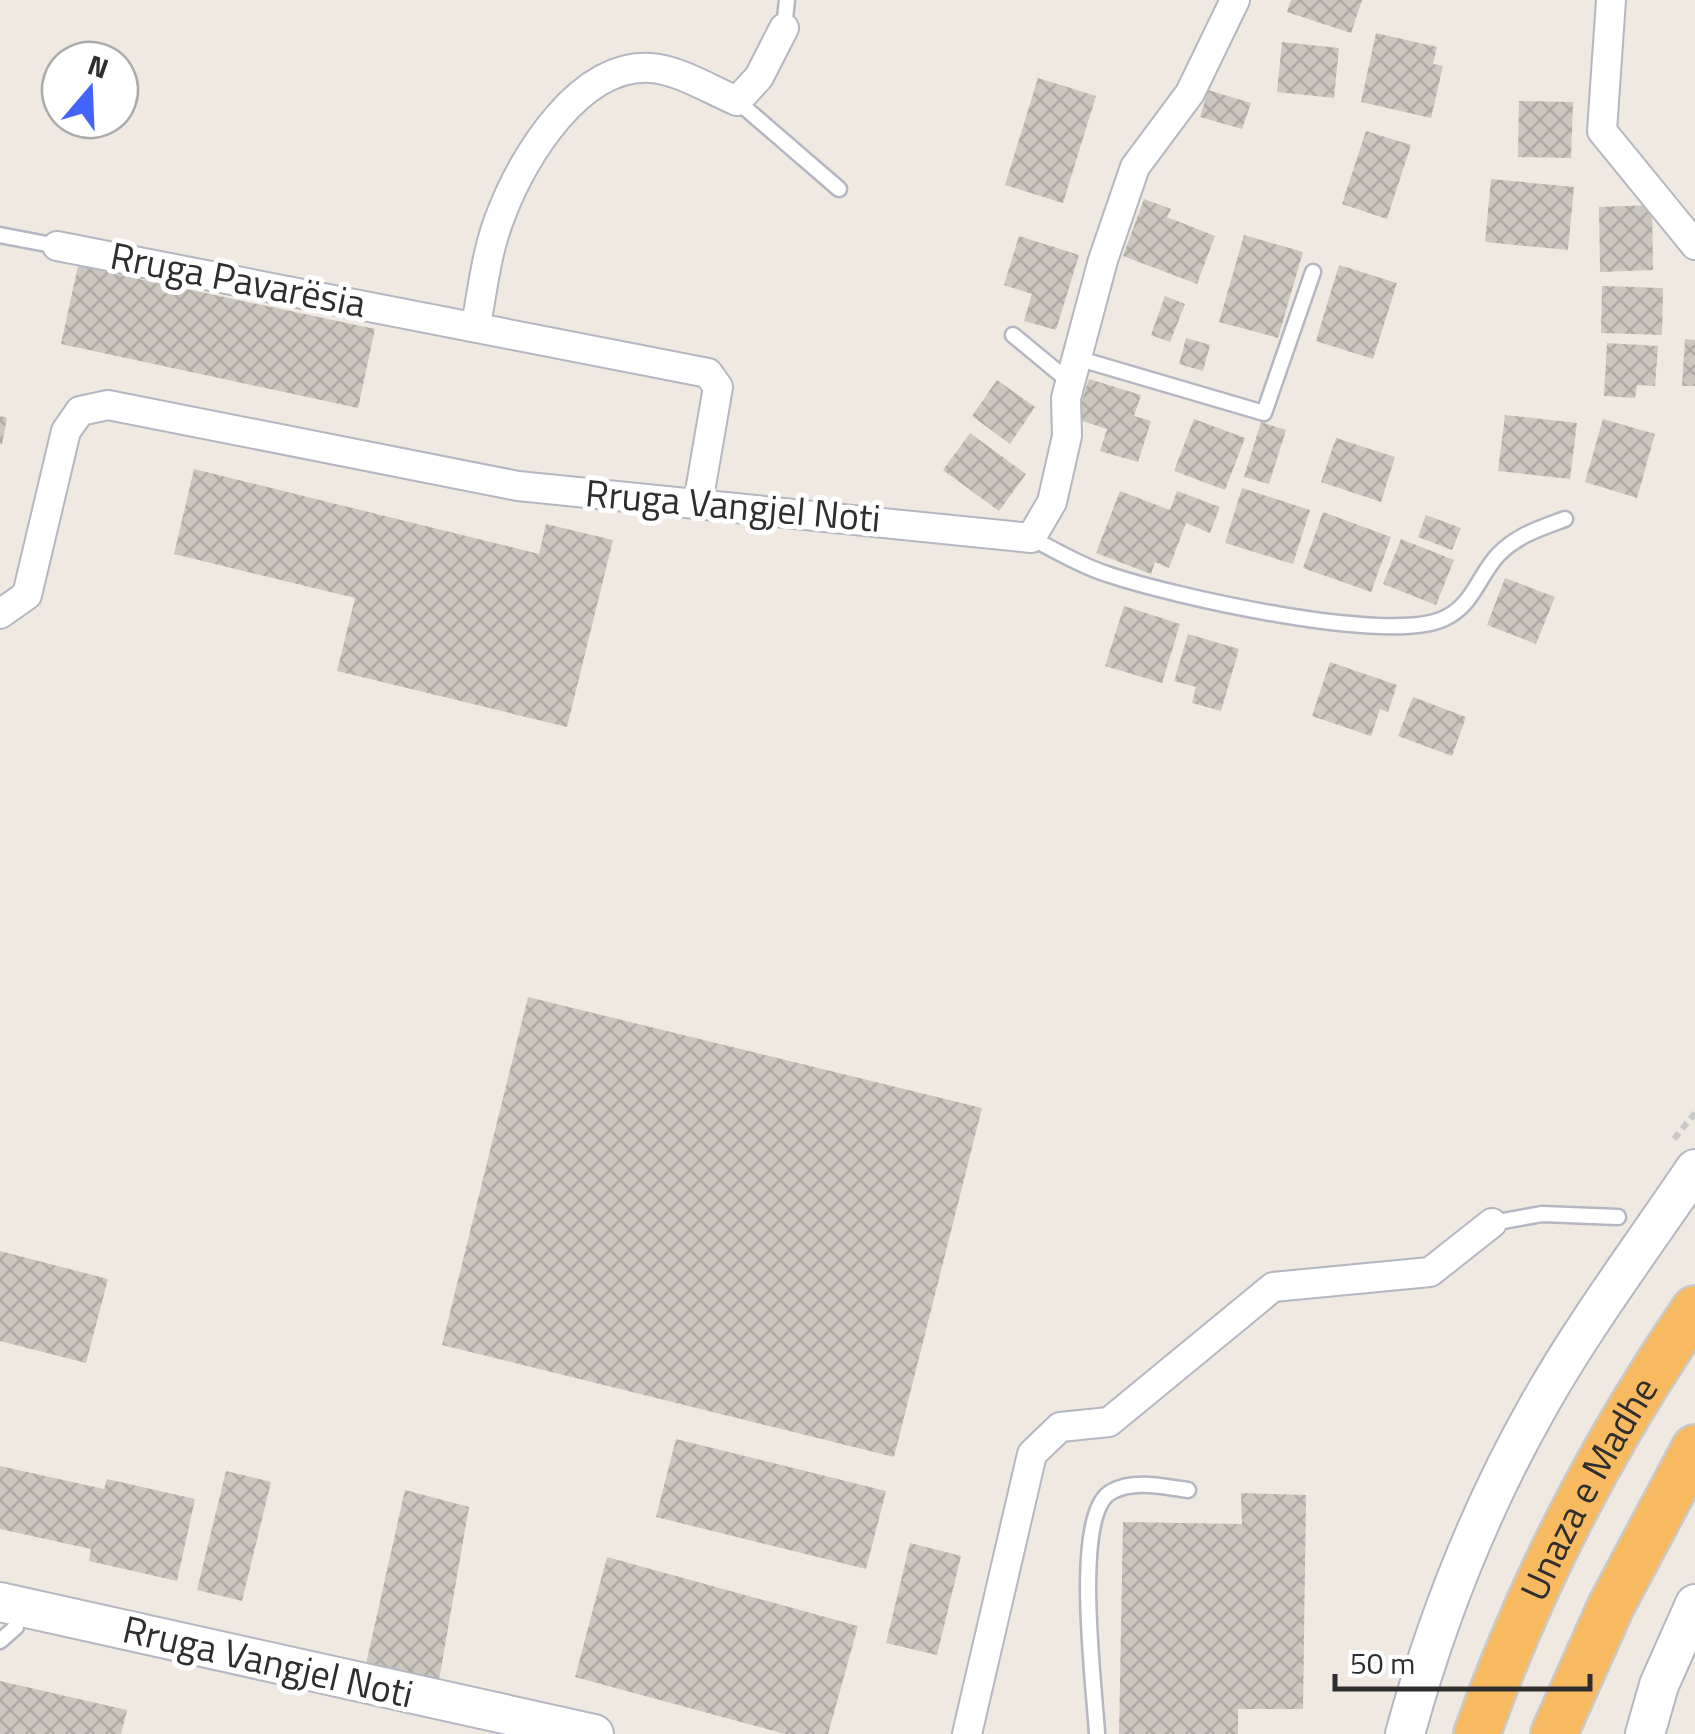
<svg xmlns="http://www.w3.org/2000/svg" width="1695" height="1734" viewBox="0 0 1695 1734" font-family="'Titillium Web',sans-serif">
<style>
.building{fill:url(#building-cross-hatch)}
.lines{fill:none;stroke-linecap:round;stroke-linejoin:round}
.service-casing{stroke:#b4b7c1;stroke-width:19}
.minor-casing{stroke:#b4b7c1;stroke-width:32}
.secondary-casing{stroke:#b4b7c1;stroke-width:42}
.trunk-casing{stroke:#c9c9c9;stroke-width:50}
.path{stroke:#c9c9c9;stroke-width:6;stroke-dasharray:8 5;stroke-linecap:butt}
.service{stroke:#fff;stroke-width:14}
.minor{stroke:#fff;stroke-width:28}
.secondary{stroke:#fff;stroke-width:38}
.trunk{stroke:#f8ba60;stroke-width:45}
.labels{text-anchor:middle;stroke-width:10;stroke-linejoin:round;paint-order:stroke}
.street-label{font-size:38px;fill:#2e2e2e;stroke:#fff}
</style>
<defs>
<pattern id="building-cross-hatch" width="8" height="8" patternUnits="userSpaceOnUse" patternTransform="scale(2.5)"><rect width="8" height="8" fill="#cbc7bf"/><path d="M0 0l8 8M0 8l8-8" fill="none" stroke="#afaba4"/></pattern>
</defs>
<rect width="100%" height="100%" fill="#efe9e1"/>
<!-- building -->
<g class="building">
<path d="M1291,0H1362L1351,33L1287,12Z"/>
<path d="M1376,33L1437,47L1433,64L1443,66L1431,118L1361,102Z"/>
<path d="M1282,42L1339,48L1334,98L1277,92Z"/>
<path d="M1038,78L1096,96L1063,203L1005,185Z"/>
<path d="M1208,90L1251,103L1242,129L1200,117Z"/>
<path d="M1519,101L1573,102L1571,158L1518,157Z"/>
<path d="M1366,131L1411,145L1387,219L1342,204Z"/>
<path d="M1491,179L1574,187L1568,250L1485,242Z"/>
<path d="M1144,199L1171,209L1167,217L1215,236L1197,284L1123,256Z"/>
<path d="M1652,205L1653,270L1600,272L1599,207Z"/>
<path d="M1244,235L1303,252L1278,338L1219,322Z"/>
<path d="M1019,236L1079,255L1056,330L1024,321L1032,294L1004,285Z"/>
<path d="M1339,265L1397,283L1373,359L1316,341Z"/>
<path d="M78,266L375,329L358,408L61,344Z"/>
<path d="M1602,286L1663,288L1662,335L1601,333Z"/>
<path d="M1165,296L1185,304L1170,342L1151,335Z"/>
<path d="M1186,338L1210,345L1203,371L1179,364Z"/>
<path d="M1685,339L1695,340V386H1682Z"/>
<path d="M1607,343L1658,346L1655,386L1637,385L1635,398L1604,396Z"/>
<path d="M1089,379L1141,395L1134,416L1151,421L1138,462L1100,451L1107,429L1076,419Z"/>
<path d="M997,380L1035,407L1010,444L972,416Z"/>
<path d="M1505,415L1577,423L1570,479L1498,471Z"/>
<path d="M0,416L7,418L2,444H0Z"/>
<path d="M1194,419L1245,438L1225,490L1174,471Z"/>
<path d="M1603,419L1655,434L1637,498L1585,482Z"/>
<path d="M1261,422L1286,430L1269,484L1244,477Z"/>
<path d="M970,433L1026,474L999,511L943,470Z"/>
<path d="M1336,438L1395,457L1381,502L1321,482Z"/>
<path d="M194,469L539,554L546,524L613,540L567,727L337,671L355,598L174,554Z"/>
<path d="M1242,488L1310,510L1293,564L1225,543Z"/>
<path d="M1120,491L1170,510L1177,491L1220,507L1210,533L1186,523L1169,568L1155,562L1151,574L1096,553Z"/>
<path d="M1323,512L1391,537L1371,592L1303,568Z"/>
<path d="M1426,515L1461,528L1452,550L1418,537Z"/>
<path d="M1401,539L1454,560L1436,605L1383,584Z"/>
<path d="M1505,578L1555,597L1536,644L1487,625Z"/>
<path d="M1124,606L1180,624L1162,683L1105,666Z"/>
<path d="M1188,634L1239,649L1221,711L1192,703L1196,687L1174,681Z"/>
<path d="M1330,662L1397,685L1388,712L1380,709L1371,736L1312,716Z"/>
<path d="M1413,697L1466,717L1452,756L1398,736Z"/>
<path d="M528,997L982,1108L894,1457L442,1345Z"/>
<path d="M0,1251L108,1279L86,1363L0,1341Z"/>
<path d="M676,1439L886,1491L866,1569L656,1517Z"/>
<path d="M0,1466L104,1489L107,1479L195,1499L177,1581L89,1561L91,1549L0,1529Z"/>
<path d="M226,1471L271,1482L242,1601L197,1590Z"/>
<path d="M405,1490L469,1507L439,1680L366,1664Z"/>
<path d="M1241,1493L1306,1495L1303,1709H1238V1734H1119L1123,1522L1242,1524Z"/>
<path d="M910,1543L961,1556L937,1655L886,1643Z"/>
<path d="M607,1557L858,1626L828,1734H785L575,1677Z"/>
<path d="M0,1681L127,1710L121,1734H0Z"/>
</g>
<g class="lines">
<!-- service casing -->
<g class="service-casing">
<g id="service">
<path d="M784,28L787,0"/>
<path d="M737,101L839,189"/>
<path d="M0,235L57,246"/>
<path d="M1013,335L1071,383"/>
<path d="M1080,359L1264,413L1313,272"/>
<path d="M1031,538C1055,550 1081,566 1107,574C1168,595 1390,646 1445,618C1473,605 1479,575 1498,555C1517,535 1541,528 1565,519"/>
<path d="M1492,1223L1542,1214L1618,1217"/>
<path d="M0,1641L16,1627L17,1606"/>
<path d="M1097,1734C1095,1690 1071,1514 1111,1492C1134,1479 1164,1487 1188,1490"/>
</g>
</g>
<!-- minor casing -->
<g class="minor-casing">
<g id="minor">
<path d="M1611,0L1602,131L1695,245"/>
<path d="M57,246L708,373L718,387L698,503"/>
<path d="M476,325C483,287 487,248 502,212C524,155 580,64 650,68C677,69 711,90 737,101L759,77L784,28"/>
<path d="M0,614L27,595L66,431L80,411L108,405L518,486L1031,538L1052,502L1067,436L1066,398L1103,260L1135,167L1190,93L1235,0"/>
<path d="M967,1734L1032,1454L1060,1427L1109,1422L1273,1287L1430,1272L1492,1223"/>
</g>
</g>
<!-- secondary casing -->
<g class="secondary-casing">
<g id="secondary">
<path d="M0,1602L594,1734"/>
<path d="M1405,1734C1436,1621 1482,1505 1540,1403C1586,1322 1643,1246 1695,1169"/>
<path d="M1645,1734L1659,1685L1695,1604"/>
</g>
</g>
<!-- trunk casing -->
<g class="trunk-casing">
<g id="trunk">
<path id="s1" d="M1477,1734C1531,1582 1604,1441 1695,1309"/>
<path d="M1554,1734L1611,1606L1695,1448"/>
</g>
</g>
<!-- path -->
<path class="path" d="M1674,1139L1695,1113"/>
<!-- service -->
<use href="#service" class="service"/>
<!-- minor -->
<use href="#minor" class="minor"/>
<!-- secondary -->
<use href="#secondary" class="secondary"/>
<!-- trunk -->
<use href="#trunk" class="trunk"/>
</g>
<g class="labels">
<!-- street labels -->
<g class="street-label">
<text transform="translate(238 280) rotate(11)" y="13">Rruga Pavarësia</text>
<text transform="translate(733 506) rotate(5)" y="13">Rruga Vangjel Noti</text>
<text dy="13" stroke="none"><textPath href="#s1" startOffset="270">Unaza e Madhe</textPath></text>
<text transform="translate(268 1662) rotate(13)" y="13">Rruga Vangjel Noti</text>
</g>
</g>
<!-- north arrow -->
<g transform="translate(90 90) rotate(19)"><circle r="48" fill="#ffffff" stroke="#ababab" stroke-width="2.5"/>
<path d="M0-8L18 38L0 25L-18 38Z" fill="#4264fb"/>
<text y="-15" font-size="28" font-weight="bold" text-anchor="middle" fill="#2e2e2e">N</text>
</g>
<!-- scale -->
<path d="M1335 1674v15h255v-15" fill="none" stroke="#2e2e2e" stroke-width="5"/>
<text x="1350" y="1674" font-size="30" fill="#2e2e2e" stroke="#ffffff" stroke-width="8" paint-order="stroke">50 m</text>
</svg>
